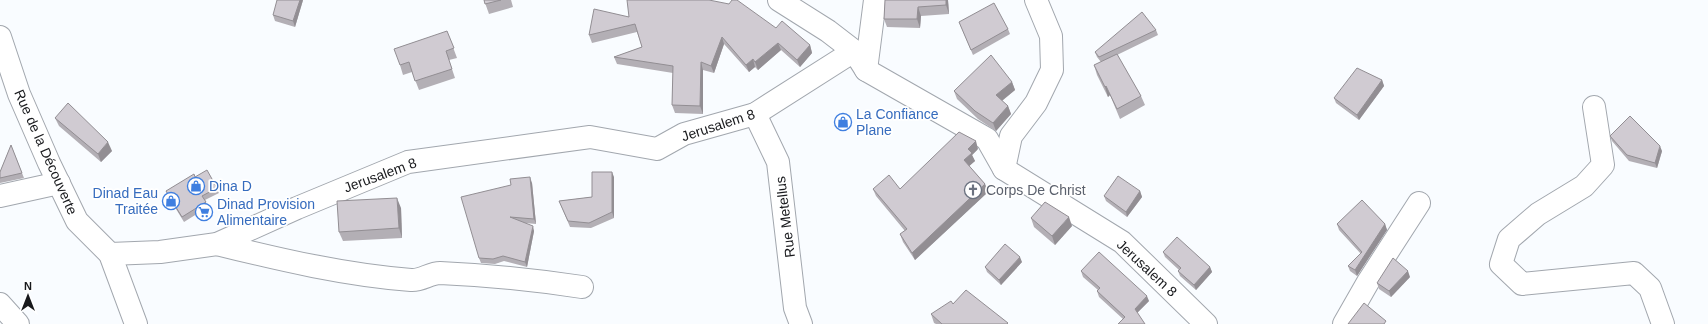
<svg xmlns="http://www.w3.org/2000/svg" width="1708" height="324" viewBox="0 0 1708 324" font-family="Helvetica,sans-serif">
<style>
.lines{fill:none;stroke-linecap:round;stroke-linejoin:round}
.minor-casing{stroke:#a2a7ae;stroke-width:24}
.tertiary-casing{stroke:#a2a7ae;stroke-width:24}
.minor{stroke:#fff;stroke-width:22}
.tertiary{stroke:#fff;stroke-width:22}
.wall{fill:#b3afb5}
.shaded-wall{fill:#928e93}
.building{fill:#d0cbd2;stroke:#928e93}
.labels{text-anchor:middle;stroke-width:3.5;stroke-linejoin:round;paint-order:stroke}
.shop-label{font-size:14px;fill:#366cbe;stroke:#fff;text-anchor:start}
.street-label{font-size:14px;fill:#18191c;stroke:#fff}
.worship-label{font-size:14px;fill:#5b616d;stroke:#fff;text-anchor:start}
</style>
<rect width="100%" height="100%" fill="#f9fcff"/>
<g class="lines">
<!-- minor casing -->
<g class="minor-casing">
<g id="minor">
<path d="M779,0L828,31L854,51"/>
<path d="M866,70L875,0"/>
<path d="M1594,107L1603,165L1584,186L1538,214L1509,239L1501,264L1522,284L1634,273L1650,288L1663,324"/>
<path d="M755,114L778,162L795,308L801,324"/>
<path d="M1004,169L1011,136L1036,103L1052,70L1051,36L1036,0"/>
<path d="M0,196L59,183"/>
<path d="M217,244C281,260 346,275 411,280C421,281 430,273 440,273C488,275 535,280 582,287"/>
<path d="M110,254L160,252L217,244L297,208L408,162L590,137L657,149L684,134L755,114L854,51L866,70L987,139L1004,169L1122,242L1206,324"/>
<path d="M0,304L18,324"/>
<path d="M1344,324L1368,282L1419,203"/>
</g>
</g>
<!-- tertiary casing -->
<g class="tertiary-casing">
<path id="tertiary" d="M0,37L19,94L49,163L77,221L110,254L136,324"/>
</g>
<!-- minor -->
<use href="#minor" class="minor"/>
<!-- tertiary -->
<use href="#tertiary" class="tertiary"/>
</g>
<!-- wall -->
<g class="wall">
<path d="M303,0L295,27L275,21L273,15Z"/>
<path d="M484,0H511L513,7L489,14Z"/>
<path d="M885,0H948L949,14L921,16L920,28L887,27L884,19Z"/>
<path d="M629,17L776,28L810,45L812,53L800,67L781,50L758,70L755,67L749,72L724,44L714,73L703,70V114L675,113L672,105L673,73L617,64L614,57L642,47L637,32L592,43L589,35Z"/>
<path d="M959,22L1008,29L1010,34L973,55Z"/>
<path d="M1156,30L1158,35L1117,55L1141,96L1145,105L1120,119L1110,95L1108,97L1097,75L1094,65L1101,62L1097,57L1095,52Z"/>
<path d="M447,31L457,58L449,60L455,78L419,90L412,72L403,75L400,65Z"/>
<path d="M1382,80L1384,86L1359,120L1336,103L1334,98Z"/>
<path d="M1012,82L1015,90L1002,101L1008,106L1011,114L996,131L978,119L957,99L954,91Z"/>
<path d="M55,118L112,151L101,162L59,126Z"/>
<path d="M1610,136L1662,151L1657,168L1629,161L1612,141Z"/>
<path d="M11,145L24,178L0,183V172Z"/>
<path d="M978,149L972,155L975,161L969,166L985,184L988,192L915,260L903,242L900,234L905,231L876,196L873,189H900Z"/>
<path d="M614,177V218L591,228L570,227L559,201L592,197Z"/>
<path d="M532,183L536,224L525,223L534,231L527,267L504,261L495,264L481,263L479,258Z"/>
<path d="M217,188L219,193L205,200L208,207L184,222L168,196L166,191Z"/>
<path d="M1140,191L1142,197L1127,217L1106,201L1104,196Z"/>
<path d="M401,208L402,238L343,241L339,232Z"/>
<path d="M1031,218L1072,226L1055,245L1034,227Z"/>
<path d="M1337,224H1385L1387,230L1357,276L1350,271L1348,266L1361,254L1339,230Z"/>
<path d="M1163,252L1210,267L1212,272L1196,290L1180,276L1178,271L1179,270L1165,257Z"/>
<path d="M1022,262L1001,285L987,272L985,267Z"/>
<path d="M1081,271L1149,301L1137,313L1123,319L1099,297L1097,291L1098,290L1083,277Z"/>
<path d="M1410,277L1391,297L1379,289L1377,283Z"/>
<path d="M953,304L1008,324H936L934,323L931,314Z"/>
</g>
<!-- shaded-wall -->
<g class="shaded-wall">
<path d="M300,0H303L295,27L293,21Z"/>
<path d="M946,0H948L949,14L946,5Z"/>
<path d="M918,7L921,16L920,28L917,19Z"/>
<path d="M722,37L724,44L714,73L711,66Z"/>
<path d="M778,43L781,50L758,70L755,62Z"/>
<path d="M810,45L812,53L800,67L797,60Z"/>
<path d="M753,59L755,67L749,72L746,65Z"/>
<path d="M701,62L703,70V114L700,106Z"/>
<path d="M1382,80L1384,86L1359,120L1357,115Z"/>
<path d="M1012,82L1015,90L999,103L996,95Z"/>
<path d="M1106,86L1110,95L1108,97L1105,87Z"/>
<path d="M1008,106L1011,114L996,131L993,123Z"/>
<path d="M976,141L978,149L972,155L975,161L967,168L964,160L968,149Z"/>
<path d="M108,142L112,151L101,162L98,154Z"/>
<path d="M1660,146L1662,151L1657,168L1655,163Z"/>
<path d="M612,172L614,177V218L612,212Z"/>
<path d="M530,177L532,183L536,224L534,219Z"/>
<path d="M985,184L988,192L915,260L912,253Z"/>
<path d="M1140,191L1142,197L1127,217L1126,212Z"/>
<path d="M397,198L401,208L402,238L399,228Z"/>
<path d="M1069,217L1072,226L1055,245L1052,236Z"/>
<path d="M1385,224L1387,230L1357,276L1355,270Z"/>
<path d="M533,226L534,231L527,267L525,262Z"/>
<path d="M1020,257L1022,262L1001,285L999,280Z"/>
<path d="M1210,267L1212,272L1196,290L1194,285Z"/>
<path d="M1408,271L1410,277L1391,297L1389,291Z"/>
<path d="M1147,296L1149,301L1136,314L1135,309Z"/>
</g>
<!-- building -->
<g class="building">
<path d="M277,0H300L293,21L273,15Z"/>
<path d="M484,0H501L485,4Z"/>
<path d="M627,0H709L729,4L732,0H737L776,28L782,21L810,45L797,60L778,43L755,62L753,59L746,65L722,37L711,66L701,62L700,106L672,105L673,66L614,57L642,47L635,24L589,35L594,9L629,17Z"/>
<path d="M885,0H946V5L918,7L917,19H884Z"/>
<path d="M994,3L1008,29L971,50L959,22Z"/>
<path d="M1142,12L1156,30L1099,57L1095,52Z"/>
<path d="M447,31L454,48L446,51L452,69L415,81L409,62L400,65L394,49Z"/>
<path d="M1117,54L1141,96L1117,109L1106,86L1105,87L1094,65Z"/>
<path d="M991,55L1012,82L996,95L1008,106L993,123L975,111L954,91Z"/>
<path d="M1357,68L1382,80L1357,115L1334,98Z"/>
<path d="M68,103L108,142L98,154L55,118Z"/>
<path d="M1630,116L1660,146L1655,163L1627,155L1610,136Z"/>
<path d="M959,132L976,141L968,149L972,153L964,160L985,184L912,253L900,234L907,229L873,189L889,175L900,189Z"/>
<path d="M11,145L22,173L0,178V172Z"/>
<path d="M207,170L217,188L202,196L206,202L182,217L166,191L194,174L195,177Z"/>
<path d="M592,172H612V212L589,223L568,221L559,201L592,197Z"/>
<path d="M1118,176L1140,191L1126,212L1104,196Z"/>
<path d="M530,177L534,219L510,217L533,226L525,262L503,256L493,259L479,258L461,197L511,185L510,179Z"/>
<path d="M397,198L399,228L339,232L337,201Z"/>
<path d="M1362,200L1385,224L1355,270L1348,266L1362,252L1337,224Z"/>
<path d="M1045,202L1069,217L1052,236L1031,218Z"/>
<path d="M1177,237L1210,267L1194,285L1178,271L1181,268L1163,252Z"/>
<path d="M1005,244L1020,257L999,280L985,267Z"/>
<path d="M1099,252L1147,296L1135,309L1145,324H1118L1125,317L1097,291L1100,288L1081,271Z"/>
<path d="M1393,258L1408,271L1389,291L1377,283Z"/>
<path d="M966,290L1008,323L1007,324H942L931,314L951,301L953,304Z"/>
<path d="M1364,303L1386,321L1384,324H1348Z"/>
</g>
<!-- icons -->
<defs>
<g id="shop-ring" transform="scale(0.9)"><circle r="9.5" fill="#fff" stroke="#3f7fe0" stroke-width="1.5"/><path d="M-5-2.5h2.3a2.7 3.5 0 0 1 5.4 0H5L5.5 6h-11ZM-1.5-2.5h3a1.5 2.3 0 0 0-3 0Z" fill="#3f7fe0"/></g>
<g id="church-ring" transform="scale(0.9)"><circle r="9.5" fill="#fff" stroke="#6b7280" stroke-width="1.5"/><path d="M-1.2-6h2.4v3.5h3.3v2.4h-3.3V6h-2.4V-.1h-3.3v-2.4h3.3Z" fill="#6b7280"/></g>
<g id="supermarket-ring" transform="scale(0.9)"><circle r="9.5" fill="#fff" stroke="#3f7fe0" stroke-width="1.5"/><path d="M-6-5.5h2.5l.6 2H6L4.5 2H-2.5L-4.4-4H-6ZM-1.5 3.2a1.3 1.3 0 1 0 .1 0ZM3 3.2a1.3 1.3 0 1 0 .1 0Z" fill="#3f7fe0"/></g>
</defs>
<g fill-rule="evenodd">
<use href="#shop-ring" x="843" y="122"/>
<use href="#shop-ring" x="196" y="186"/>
<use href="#church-ring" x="973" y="190"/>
<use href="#shop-ring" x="171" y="201"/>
<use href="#supermarket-ring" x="204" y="212"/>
</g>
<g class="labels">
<!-- shop labels -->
<g class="shop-label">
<text x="856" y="119">La Confiance<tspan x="856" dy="16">Plane</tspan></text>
<text x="209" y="191">Dina D</text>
<text x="158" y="198" text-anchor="end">Dinad Eau<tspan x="158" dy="16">Traitée</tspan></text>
<text x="217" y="209">Dinad Provision<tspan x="217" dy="16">Alimentaire</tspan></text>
</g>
<!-- street labels -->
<g class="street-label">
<text transform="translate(718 125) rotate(-18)" y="5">Jerusalem 8</text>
<text transform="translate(46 152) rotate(66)" y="5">Rue de la Découverte</text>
<text transform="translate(380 175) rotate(-20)" y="5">Jerusalem 8</text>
<text transform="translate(785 217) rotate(-97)" y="5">Rue Metellus</text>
<text transform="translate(1147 268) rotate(43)" y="5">Jerusalem 8</text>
</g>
<!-- worship labels -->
<g class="worship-label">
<text x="986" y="195">Corps De Christ</text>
</g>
</g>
<!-- north arrow -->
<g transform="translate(28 296)" stroke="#ffffff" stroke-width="3" paint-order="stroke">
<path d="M0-3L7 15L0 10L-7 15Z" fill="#18191c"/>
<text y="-6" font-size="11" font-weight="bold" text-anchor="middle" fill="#18191c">N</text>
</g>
</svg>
